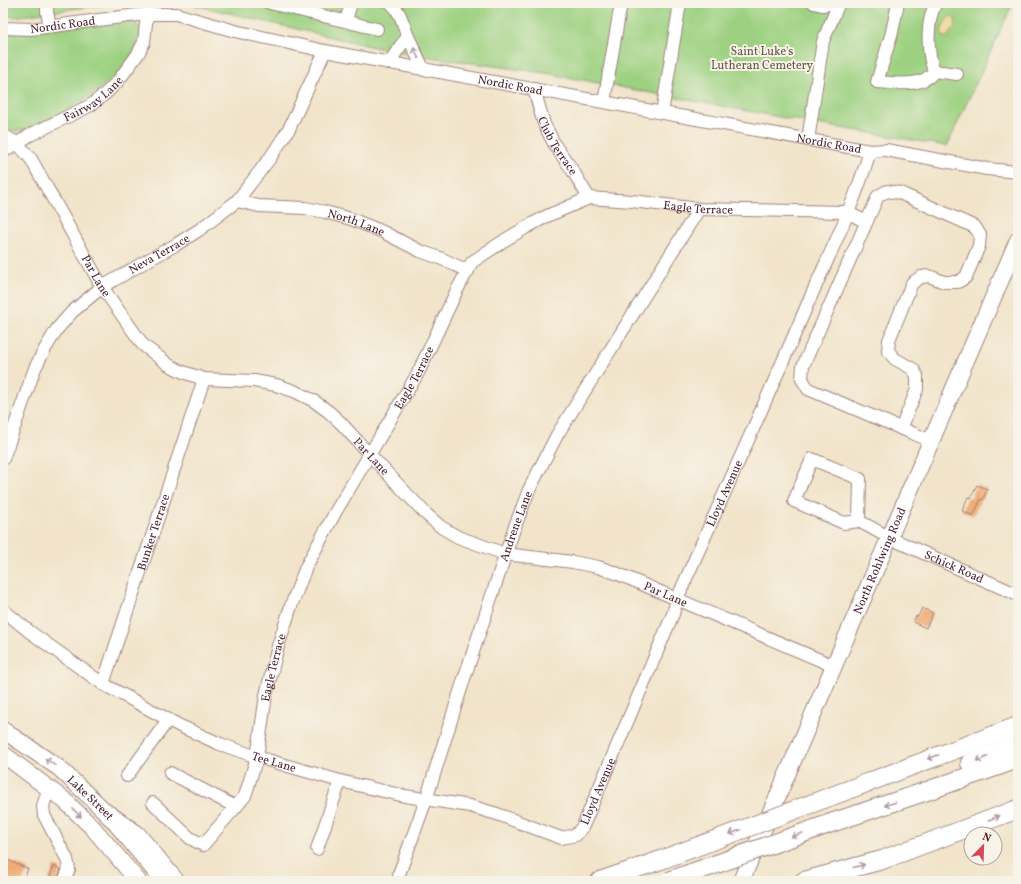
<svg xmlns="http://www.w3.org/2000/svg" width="1021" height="884" viewBox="0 0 1021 884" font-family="Vollkorn,serif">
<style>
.green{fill:#9dd181;stroke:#747856}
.sand{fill:#eeda9e;stroke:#9c7c64}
.building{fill:#f0ab76}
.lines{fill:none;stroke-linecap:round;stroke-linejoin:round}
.minor-casing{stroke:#9e827a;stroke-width:14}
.major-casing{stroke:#9e827a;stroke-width:18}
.highway-casing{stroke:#9e827a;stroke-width:20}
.minor{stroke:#fff;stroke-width:12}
.major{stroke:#fff;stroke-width:16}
.highway{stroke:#fff;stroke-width:18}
.highway-bridge-casing{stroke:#9e827a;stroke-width:20;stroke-linecap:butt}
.highway-bridge{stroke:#fff;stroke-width:18}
.oneway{stroke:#ae9aa0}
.labels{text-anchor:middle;stroke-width:4;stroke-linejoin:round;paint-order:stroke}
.street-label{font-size:12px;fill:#4a1f2b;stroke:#f7f3e8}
.park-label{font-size:12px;fill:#635445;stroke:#f7f3e8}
</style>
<rect width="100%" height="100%" fill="#f7f3e8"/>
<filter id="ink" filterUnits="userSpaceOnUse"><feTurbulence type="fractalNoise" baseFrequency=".025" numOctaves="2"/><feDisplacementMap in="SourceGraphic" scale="8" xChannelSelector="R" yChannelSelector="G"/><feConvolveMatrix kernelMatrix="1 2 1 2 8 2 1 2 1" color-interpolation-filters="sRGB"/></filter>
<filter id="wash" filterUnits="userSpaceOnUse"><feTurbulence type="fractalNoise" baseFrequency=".012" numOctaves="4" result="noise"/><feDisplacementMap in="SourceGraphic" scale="16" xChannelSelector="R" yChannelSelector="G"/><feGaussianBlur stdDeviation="0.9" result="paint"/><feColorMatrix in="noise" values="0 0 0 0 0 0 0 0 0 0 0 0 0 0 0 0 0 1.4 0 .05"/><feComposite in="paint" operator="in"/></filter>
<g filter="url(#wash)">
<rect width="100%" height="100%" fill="#f1e4ca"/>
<!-- green -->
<g class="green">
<path d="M3,3H116L14,17L3,14Z"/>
<path d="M186,3H1013L947,146L806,122L545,73L436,58L382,49Z"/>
<path d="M128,21L134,23L139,26L141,32L140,39L128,61L114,77L96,92L63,112L29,129L17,131L3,129V33Z"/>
</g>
<!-- sand -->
<path class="sand" d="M950,16L955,19C958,26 950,32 947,37H943L941,33C942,28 946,19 950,16Z"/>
<g id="blocks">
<!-- building -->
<g class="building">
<path d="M977,485L987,489L983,500L981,499L973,516L962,511L968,497L971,498Z"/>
<path d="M922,608L933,613L926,628L913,622L916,616L918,617Z"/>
<path d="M3,858L28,869L23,881H3Z"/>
<path d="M54,866L61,869L57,881H48Z"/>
</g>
</g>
</g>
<g filter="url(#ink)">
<use href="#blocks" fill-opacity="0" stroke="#9e827a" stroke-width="1"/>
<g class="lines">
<!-- minor casing -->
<g class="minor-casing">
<g id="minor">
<path d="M47,3V12L50,26"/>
<path d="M270,3L377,29"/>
<path d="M391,3C402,13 403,26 409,39C414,49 419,60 424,70"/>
<path d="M814,3L822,5L834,3"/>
<path d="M898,3L892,32L877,82C894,83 924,88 934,71"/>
<path d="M936,3C926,20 927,53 934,71L957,74"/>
<path d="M346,21L351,3"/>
<path id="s1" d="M3,28L31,29L129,16L147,14H176L235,31L325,51L870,151L886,150L987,169L1018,172"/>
<path d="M389,63L401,45L408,37"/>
<path id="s2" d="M534,89L544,124L556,147L571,168L589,198"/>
<path d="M604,102L621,3"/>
<path d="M662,113L680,3"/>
<path id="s3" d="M3,135L17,143L31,159L102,287L143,345L169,365L183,372L204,379L254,381L276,385L294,391L314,401L329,412L341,423L369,454L426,514L441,527L458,537L505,554L573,562L598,567L616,573L834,666"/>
<path d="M808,140L823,41L839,3"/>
<path id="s4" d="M3,152L30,135L91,105L106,93L118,81L138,54L144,42L147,14"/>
<path id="s5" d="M237,201L259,206L305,208L325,212L351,219L381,231L420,251L440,258L468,271"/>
<path d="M901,429L917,389V376L913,369L895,359L888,351L889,340L912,283L921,277L929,276L944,282H958L966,277L979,246L980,235L975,227L900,193L887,191L878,196L803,366L802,379L808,389L931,441"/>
<path id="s6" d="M3,459L35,368L45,349L57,329L72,312L102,287L150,259L177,244L199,230L237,201L270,158L289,129L325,51"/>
<path id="s7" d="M859,521L860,479L812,459L794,501L844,523L859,521L890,538L1018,595"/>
<path id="s8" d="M3,610L30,632L103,684L180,726L220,744L257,757L340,781L405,796L470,806L497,814L561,838L576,835L583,826L673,614L677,599C721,500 766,402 808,303C830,253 855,203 870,151"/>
<path id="s9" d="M103,684L204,379"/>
<path d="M170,773L236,807"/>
<path d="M127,776L168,720"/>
<path d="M49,788L43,806L44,815L67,859L69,869L64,881"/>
<path id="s10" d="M153,803L190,838L203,845L245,796L257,757L266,695L278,646L291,606L306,567L336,511L418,373L457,290L472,262L505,240L525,228L547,216L589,198L632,201L699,209L847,212L866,222"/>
<path d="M317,849L340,781"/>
<path id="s11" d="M399,874L426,800L463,682L514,529L529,490L557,435L699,209"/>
</g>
</g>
<!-- major casing -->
<g class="major-casing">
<g id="major">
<path id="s12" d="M3,730L59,768L91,798L109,815L163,881"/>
<path d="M3,754L64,800L93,828L138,881"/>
<path id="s13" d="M741,881L1018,240"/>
</g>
</g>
<!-- highway casing -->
<g class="highway-casing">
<g id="highway">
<path d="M970,763L1018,745"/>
<path d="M824,799L1018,726"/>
<path d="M109,815L137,835L175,881"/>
<path d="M834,822L927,791L1018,759"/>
<path d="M600,881L661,860"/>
<path d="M804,881L882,860L1018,809"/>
</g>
</g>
<!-- minor -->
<use href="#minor" class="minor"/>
<!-- major -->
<use href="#major" class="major"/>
<!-- highway -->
<use href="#highway" class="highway"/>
<!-- highway-bridge casing -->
<g class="highway-bridge-casing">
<g id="highway-bridge">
<path d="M661,860L824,799"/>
<path d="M669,881L834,822"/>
</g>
</g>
<!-- highway-bridge -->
<use href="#highway-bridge" class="highway-bridge"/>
</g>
<!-- one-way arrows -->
<defs><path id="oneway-shaft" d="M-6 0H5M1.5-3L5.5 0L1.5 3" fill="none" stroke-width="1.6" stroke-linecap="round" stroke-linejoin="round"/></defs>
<g class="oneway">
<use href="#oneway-shaft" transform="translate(416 53) rotate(-115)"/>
<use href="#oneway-shaft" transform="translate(933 757) rotate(159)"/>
<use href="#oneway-shaft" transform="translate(982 759) rotate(159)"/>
<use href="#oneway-shaft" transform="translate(50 762) rotate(-146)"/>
<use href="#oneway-shaft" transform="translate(890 804) rotate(162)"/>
<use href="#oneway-shaft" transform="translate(77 813) rotate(45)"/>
<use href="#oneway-shaft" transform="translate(994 818) rotate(-20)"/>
<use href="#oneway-shaft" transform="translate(735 832) rotate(160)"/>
<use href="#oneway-shaft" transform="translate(797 835) rotate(160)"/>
<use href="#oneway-shaft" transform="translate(859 866) rotate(-15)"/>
</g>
</g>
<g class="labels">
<!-- street labels -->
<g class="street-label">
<text dy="4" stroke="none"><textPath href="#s1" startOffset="60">Nordic Road</textPath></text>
<text dy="4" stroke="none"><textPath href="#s1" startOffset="516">Nordic Road</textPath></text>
<text dy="4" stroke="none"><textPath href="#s4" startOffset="105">Fairway Lane</textPath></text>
<text dy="4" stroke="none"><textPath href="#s1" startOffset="840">Nordic Road</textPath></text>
<text dy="4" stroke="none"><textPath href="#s2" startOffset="62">Club Terrace</textPath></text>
<text dy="4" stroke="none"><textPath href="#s10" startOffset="959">Eagle Terrace</textPath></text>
<text dy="4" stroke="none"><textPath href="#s5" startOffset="122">North Lane</textPath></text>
<text dy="4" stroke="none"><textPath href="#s6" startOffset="269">Neva Terrace</textPath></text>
<text dy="4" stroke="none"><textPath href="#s3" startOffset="171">Par Lane</textPath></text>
<text dy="4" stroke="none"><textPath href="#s10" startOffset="586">Eagle Terrace</textPath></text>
<text dy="4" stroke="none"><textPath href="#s3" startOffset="519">Par Lane</textPath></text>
<text dy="4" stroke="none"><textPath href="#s8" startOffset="999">Lloyd Avenue</textPath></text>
<text dy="4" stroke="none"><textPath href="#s11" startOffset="367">Andrene Lane</textPath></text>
<text dy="4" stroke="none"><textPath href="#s9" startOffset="160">Bunker Terrace</textPath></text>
<text dy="4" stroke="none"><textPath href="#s13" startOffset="349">North Rohlwing Road</textPath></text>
<text dy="4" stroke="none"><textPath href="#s7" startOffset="315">Schick Road</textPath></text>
<text dy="4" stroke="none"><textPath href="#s3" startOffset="855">Par Lane</textPath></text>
<text dy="4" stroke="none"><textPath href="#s10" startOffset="262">Eagle Terrace</textPath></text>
<text dy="4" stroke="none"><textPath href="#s8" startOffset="313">Tee Lane</textPath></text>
<text dy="4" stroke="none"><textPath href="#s8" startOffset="675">Lloyd Avenue</textPath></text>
<text dy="4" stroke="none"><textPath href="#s12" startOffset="111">Lake Street</textPath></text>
</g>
<!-- park labels -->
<g class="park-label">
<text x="762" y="55">Saint Luke's<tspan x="762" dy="14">Lutheran Cemetery</tspan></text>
</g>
</g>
<!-- margin -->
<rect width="1021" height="884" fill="none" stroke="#f7f3e8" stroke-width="16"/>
<!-- north arrow -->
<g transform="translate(983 846) rotate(23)"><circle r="19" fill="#f7f3e8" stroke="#b29e9c"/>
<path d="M0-3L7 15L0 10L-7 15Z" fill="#d1495b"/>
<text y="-6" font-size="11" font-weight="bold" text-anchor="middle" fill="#4a1f2b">N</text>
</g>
</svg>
